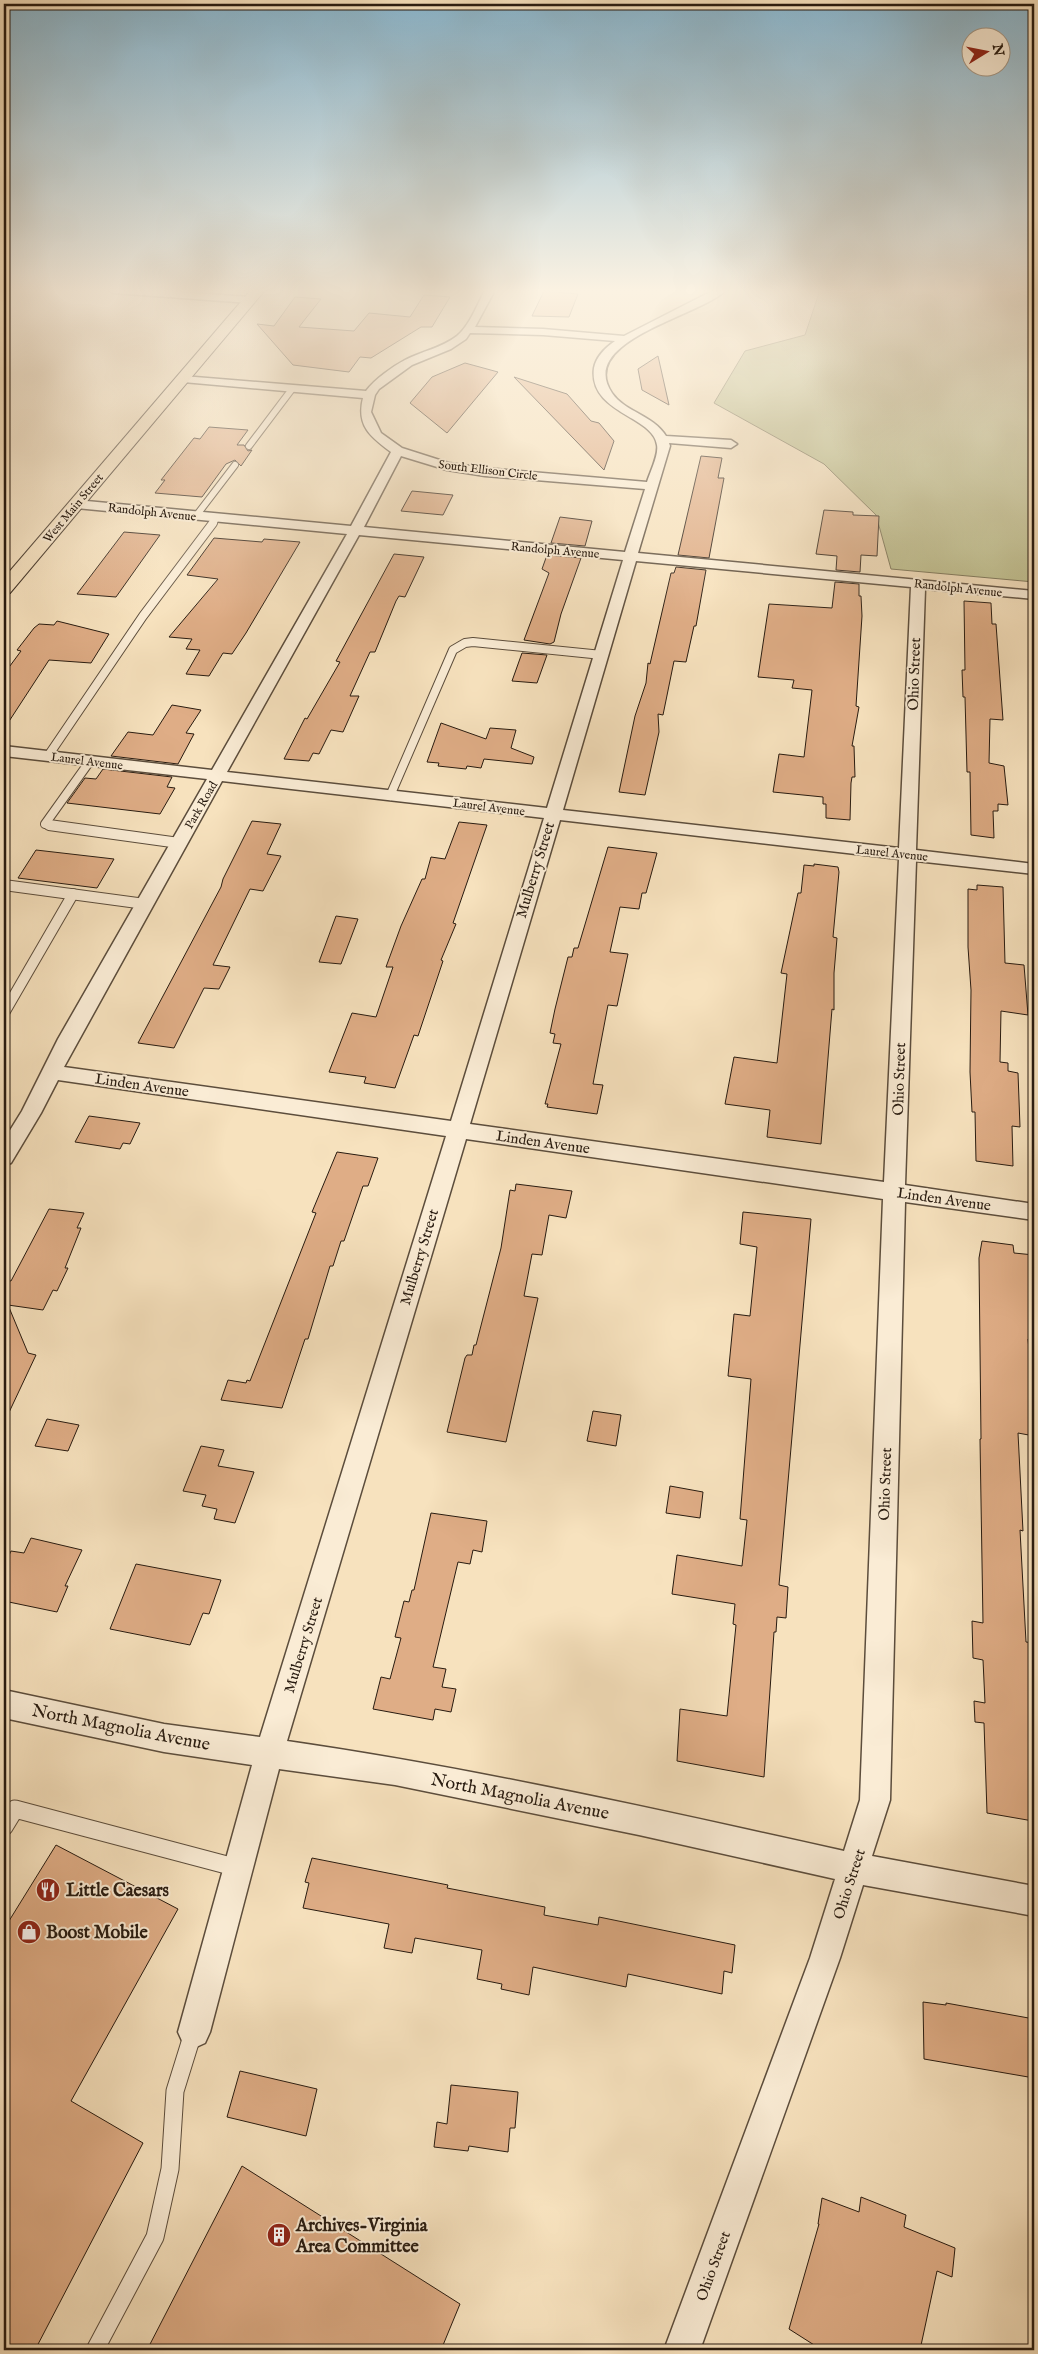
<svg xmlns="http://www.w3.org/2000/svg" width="1038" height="2354" viewBox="0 0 1038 2354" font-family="'IM FELL English',serif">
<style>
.green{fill:#bfc28f;stroke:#746e50}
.building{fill:#dfad86;stroke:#281b10}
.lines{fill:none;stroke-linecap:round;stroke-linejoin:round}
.service-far3-casing{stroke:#5c4d3c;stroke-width:8}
.service-far2-casing{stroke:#5c4d3c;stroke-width:10}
.service-far1-casing{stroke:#5c4d3c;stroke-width:12}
.service-casing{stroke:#5c4d3c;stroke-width:19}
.minor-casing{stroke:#5c4d3c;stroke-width:3}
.primary-casing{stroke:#281b10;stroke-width:2}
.service-far3{stroke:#faecd5;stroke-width:6}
.service-far2{stroke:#faecd5;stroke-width:8}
.service-far1{stroke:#faecd5;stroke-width:10}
.service{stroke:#faecd5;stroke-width:17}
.minor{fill:#faecd5;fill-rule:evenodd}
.primary{fill:#f7e2be;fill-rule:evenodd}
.labels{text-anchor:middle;stroke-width:4;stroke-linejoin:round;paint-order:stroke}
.far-street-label{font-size:12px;fill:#281b10;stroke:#faecd5}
.street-label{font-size:15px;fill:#281b10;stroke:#faecd5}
.near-street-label{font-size:18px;fill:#281b10;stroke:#faecd5}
.near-poi-label{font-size:18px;font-weight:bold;fill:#281b10;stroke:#faecd5;text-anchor:start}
</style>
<rect width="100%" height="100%" fill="#f7e2be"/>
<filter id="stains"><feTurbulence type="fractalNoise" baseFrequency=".004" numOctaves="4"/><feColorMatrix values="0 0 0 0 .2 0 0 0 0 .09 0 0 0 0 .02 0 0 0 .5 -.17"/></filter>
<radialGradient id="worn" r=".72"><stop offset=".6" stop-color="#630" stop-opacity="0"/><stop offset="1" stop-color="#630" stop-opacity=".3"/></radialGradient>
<!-- green -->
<path class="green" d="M820,290H1009L1034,299V582L891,569L876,515L824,464L714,403L745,351L805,335Z"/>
<!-- building -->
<g class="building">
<path d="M544,291L578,294L569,317L532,316Z"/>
<path d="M424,295L450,297L432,327H421L371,358L360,357L349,372L293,365L257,324L274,326L295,297L321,299L299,327L354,331L369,313L410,317Z"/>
<path d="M658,356L669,405L642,390L638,369Z"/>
<path d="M465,363L498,372L447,433L410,403L432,377Z"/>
<path d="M514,377L567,394L591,421L599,423L614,441L604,470Z"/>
<path d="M209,427L248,430L237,445H244L248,451L252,450L241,466L235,460L226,464L202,497L155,493L165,480H161L190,443L194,438L200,439Z"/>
<path d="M701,456L722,458L718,478H724L709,558L678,555Z"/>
<path d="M412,491L453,495L443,515L401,511Z"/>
<path d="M824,510L853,512V515L879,516L877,556L861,555L860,572L836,570L837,556L816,554Z"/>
<path d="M560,517L592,521L585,546L551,543Z"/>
<path d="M124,532L160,535L116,597L77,594Z"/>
<path d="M214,538L262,542L264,539L300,542L246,633L232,654L223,653L209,676L186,674L200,650L186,649L192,639L169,637L218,579L187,575Z"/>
<path d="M394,554L424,557L405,597L399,596L396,601L375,652H370L350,696H359L343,732L331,730L319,754L313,753L309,761L284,759L305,718L307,719L340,662L336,661Z"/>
<path d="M547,555L581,558L561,614L554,642L550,644L524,640L549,573L542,569Z"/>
<path d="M676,567L706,570L696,626H694L686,662L674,661L663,715L658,714L659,732L645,795L619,792L635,716L646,683L648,663L650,664L671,573H674Z"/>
<path d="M835,582L859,584V596H861L862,616L856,706L859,707L852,746H854L855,777H852L851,783L850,820L826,818V804H823V797L773,792L779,754L804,757L812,690L792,688L794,680L758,677L769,604L832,608Z"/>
<path d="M964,601L991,603L992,624H996L1003,720L990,719L989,763L1004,766L1008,805L998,804V811H993L994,838L971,835L970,772H967L965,697H963L962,670H965Z"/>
<path d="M57,621L109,634L91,663L49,660L4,729V674L21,651L17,650L34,628L39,624L54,625Z"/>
<path d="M522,653L547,655L537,683L512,681Z"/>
<path d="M172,705L201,710L186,733L194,734L178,764L111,756L128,732L153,735Z"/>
<path d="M441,723L486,739L490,728L516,730L511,748L534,757L532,764L484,759L481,768L467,766L466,769L438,766L439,763L427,762Z"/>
<path d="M103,769L172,777L167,787L175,788L160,814L67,803L85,778L96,779Z"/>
<path d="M252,821L281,824L267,854L281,856L263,891L250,889L213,965L230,967L219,989L204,988L174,1048L138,1043L221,887L223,879Z"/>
<path d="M459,822L487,825L453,923L456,924L441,960L443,961L418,1036L414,1035L395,1088L364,1083L366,1077L329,1072L352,1013L376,1017L393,967H386L401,926L422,879H425L431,857L445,859Z"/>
<path d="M608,847L657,853L646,893H642L639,909L620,907L610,952L628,954L617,1006L608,1005L593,1084L603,1085L597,1114L547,1107L548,1104H545L561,1044L553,1043L555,1034L550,1033L555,1009L568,957H572L574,948H578Z"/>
<path d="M36,850L114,859L97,888L18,878Z"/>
<path d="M814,864L838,867L839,872L833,937L837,938L834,973V1010L832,1009L821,1144L767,1137L770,1110L725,1104L734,1057L777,1063L787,974L781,973L798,893H801L804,865L814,866Z"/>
<path d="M977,885L1003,887L1005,963L1024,965L1028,1015L1001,1011L1000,1062L1008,1063V1071L1018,1073L1020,1127L1012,1126L1013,1166L976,1161L975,1112H972L970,1072L971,990L968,947V889L977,890Z"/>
<path d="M336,916L358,919L341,964L319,962Z"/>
<path d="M89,1116L140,1123L130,1144L123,1143L120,1149L75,1142Z"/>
<path d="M337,1152L378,1158L368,1186H363L344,1241H341L333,1266H330L308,1339H305L282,1408L221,1400L228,1380L246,1383L247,1380L250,1381L316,1213L312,1212Z"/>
<path d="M516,1184L572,1191L566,1218L549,1215L542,1255L532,1254L524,1296L538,1298L506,1442L447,1432L465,1358L467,1355H472L474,1345H476L501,1248L510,1190L515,1191Z"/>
<path d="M49,1209L84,1213L77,1228H81L65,1268H68L57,1291L53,1290L43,1310L8,1305L28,1353L36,1355L4,1423V1280L11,1281Z"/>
<path d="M743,1212L811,1219L779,1585L788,1587L786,1618L777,1617L776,1632H774L764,1777L677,1761L680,1709L727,1716L736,1625L733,1624L735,1604L672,1594L677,1555L742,1566L747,1520L740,1519L751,1379L728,1376L734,1314L750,1316L757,1247L740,1244Z"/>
<path d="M982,1241L1013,1245L1014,1253L1034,1255V1340L1028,1339L1032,1383H1034V1436L1018,1433L1023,1531L1020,1530L1026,1642L1034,1643V1735L1030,1734L1029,1752L1033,1821L987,1813L984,1723L975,1722L974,1701L985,1703L983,1660L973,1658L972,1621L983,1623L980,1439H981L979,1258Z"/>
<path d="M593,1411L621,1415L616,1446L587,1441Z"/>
<path d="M47,1419L79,1425L68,1451L35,1446Z"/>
<path d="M201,1446L224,1450L218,1466L254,1472L235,1523L214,1519L217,1509L202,1506L206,1495L183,1491Z"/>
<path d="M670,1486L703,1492L700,1518L666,1513Z"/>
<path d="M431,1513L487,1521L482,1552L473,1550L470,1564L458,1562L433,1667L446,1669L442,1687L456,1689L451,1712L435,1709L433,1720L373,1709L381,1677L390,1679L401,1638L395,1637L404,1601L409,1602L412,1590H414Z"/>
<path d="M31,1538L82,1550L65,1586H68L57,1612L4,1601V1566L11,1551L24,1553Z"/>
<path d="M136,1564L221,1580L209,1614L203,1613L190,1645L110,1629Z"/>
<path d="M56,1845L178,1909L71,2101L143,2143L35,2350H4V1929Z"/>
<path d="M312,1858L448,1885L447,1888L545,1907L544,1915L598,1925L599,1917L735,1945L732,1973L724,1971L722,1994L628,1974L626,1987L533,1967L529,1995L501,1989L502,1984L477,1979L482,1950L415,1938L412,1953L384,1948L389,1924L303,1908L309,1883L305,1882Z"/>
<path d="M923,2002L946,2005V2003L1034,2019V2078L924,2059Z"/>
<path d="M240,2071L317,2089L306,2136L227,2117Z"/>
<path d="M451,2085L518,2092L515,2128H510L508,2152L469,2146L468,2151L434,2147L437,2122L447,2124Z"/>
<path d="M242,2166L460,2304L441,2350H147Z"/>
<path d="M861,2197L906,2215L904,2227L955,2248L952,2277L937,2271L920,2350H822L789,2329L819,2224H818L822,2198L859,2212Z"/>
</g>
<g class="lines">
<!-- service-far3 casing -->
<g class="service-far3-casing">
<g id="service-far3">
<path d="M249,446L292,389"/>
<path d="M196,516L235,465"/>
<path d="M212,524L216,519"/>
</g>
</g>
<!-- service-far2 casing -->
<g class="service-far2-casing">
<g id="service-far2">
<path d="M48,756L143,616L213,523"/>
<path d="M390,796L453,650L465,643L473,642L602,655"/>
<path d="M57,826L45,824L90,761"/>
</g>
</g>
<!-- service-far1 casing -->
<g class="service-far1-casing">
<g id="service-far1">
<path d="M49,825L179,843"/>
<path d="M4,885L145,904"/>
<path d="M4,1013L73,894"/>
</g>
</g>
<!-- service casing -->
<g class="service-casing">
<g id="service">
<path d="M4,1827L15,1809L238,1868"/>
<path d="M95,2350L155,2237L170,2169L175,2091L193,2033"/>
</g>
</g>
<!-- minor casing -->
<g class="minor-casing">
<g id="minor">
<path d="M108,290H149L250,297L255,300L250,303L113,293Z"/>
<path d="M485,290H495L475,327L543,329L624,336L714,290H726C701,316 576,340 612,393C625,412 653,415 666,436L731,440L737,444L731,448L669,443L670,446L638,553L1034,591V599L925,589L916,850L1034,864V874L916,861L905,1185L1034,1204V1220L905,1202L890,1800L872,1856L1034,1886V1916L863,1885L840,1958L700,2350H664L810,1958L835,1879L639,1835L395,1785L279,1769L210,2032L205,2043L194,2048L183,2043L178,2032L252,1765L164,1752L4,1718V1690L164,1724L260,1737L446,1136L58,1080L41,1113L11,1163L4,1165V1140L22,1111L58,1039L207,779L4,756V746L212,770L347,534L76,508L70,504L76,500L351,526L391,452C371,437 356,426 363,398L183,382L177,379L183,376L366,391C375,379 392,367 405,360C422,351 442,348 457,336C470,325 477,305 485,290ZM470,333L543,335L615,341C606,347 596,357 594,368C588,413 654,416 657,445C659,455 650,472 647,482L485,468L449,463L402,448L381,433L371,412L375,395L379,389L412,365L451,349L466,339ZM401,456L447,470L485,476L645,489L625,552L364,527ZM359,535L623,560L547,808L227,772ZM636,561L911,587L899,848L563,810ZM222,781L544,818L451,1121L64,1067ZM560,820L899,859L884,1182L470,1124ZM466,1139L883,1199L860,1800L844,1851C659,1810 474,1768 287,1741Z"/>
</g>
</g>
<!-- primary casing -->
<g class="primary-casing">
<path id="primary" d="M251,290H265L10,593L4,594V578Z"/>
</g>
<!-- service-far3 -->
<use href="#service-far3" class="service-far3"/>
<!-- service-far2 -->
<use href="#service-far2" class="service-far2"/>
<!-- service-far1 -->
<use href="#service-far1" class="service-far1"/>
<!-- service -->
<use href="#service" class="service"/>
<!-- minor -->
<use href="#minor" class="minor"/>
<!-- primary -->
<use href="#primary" class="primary"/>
</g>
<!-- sky -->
<linearGradient id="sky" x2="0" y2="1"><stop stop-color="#8ab8d1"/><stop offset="0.47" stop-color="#fbf2e2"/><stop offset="1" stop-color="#fbf2e2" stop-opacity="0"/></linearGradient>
<rect width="1038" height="619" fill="url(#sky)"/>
<!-- icons -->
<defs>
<g id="restaurant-disc" transform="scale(1.25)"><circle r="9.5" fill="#8f2418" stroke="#faecd5"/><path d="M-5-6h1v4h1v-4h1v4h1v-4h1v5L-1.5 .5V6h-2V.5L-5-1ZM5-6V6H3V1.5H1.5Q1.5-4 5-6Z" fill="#fff"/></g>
<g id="shop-disc" transform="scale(1.25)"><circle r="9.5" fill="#8f2418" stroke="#faecd5"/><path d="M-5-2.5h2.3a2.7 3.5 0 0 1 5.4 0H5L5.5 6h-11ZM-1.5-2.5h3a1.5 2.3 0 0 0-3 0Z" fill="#fff"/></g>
<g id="building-disc" transform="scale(1.25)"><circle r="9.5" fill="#8f2418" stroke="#faecd5"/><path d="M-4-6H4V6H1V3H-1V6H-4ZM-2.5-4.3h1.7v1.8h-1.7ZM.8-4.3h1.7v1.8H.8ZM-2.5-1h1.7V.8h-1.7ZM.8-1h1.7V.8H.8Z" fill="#fff"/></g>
</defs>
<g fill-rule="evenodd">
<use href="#restaurant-disc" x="48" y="1890"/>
<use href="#shop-disc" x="29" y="1932"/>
<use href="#building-disc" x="279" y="2235"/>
</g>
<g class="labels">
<!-- far-street labels -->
<g class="far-street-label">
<text transform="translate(488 470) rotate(7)" y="4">South Ellison Circle</text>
<text transform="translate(73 508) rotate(-50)" y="4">West Main Street</text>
<text transform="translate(152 512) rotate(6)" y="4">Randolph Avenue</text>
<text transform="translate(555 550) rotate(5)" y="4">Randolph Avenue</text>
<text transform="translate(958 588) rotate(6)" y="4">Randolph Avenue</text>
<text transform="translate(87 761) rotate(7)" y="4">Laurel Avenue</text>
<text transform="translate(201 805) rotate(-60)" y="4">Park Road</text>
<text transform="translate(489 807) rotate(7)" y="4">Laurel Avenue</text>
<text transform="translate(892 853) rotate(6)" y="4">Laurel Avenue</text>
</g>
<!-- street labels -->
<g class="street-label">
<text transform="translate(914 674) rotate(-88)" y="5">Ohio Street</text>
<text transform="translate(535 870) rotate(-73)" y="5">Mulberry Street</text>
<text transform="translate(899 1079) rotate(-88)" y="5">Ohio Street</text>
<text transform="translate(142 1085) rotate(8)" y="5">Linden Avenue</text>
<text transform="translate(543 1142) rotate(8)" y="5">Linden Avenue</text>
<text transform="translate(944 1199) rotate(8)" y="5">Linden Avenue</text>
<text transform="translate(419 1257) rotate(-73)" y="5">Mulberry Street</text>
<text transform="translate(885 1484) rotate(-88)" y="5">Ohio Street</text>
<text transform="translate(303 1645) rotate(-73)" y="5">Mulberry Street</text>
<text transform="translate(849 1884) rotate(-72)" y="5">Ohio Street</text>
<text transform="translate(713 2266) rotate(-70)" y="5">Ohio Street</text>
</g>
<!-- near-street labels -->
<g class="near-street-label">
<text transform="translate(121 1727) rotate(11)" y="6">North Magnolia Avenue</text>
<text transform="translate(520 1796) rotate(11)" y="6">North Magnolia Avenue</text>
</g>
<!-- near-poi labels -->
<g class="near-poi-label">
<text x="66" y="1896">Little Caesars</text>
<text x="46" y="1938">Boost Mobile</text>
<text x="296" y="2231">Archives-Virginia<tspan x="296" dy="21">Area Committee</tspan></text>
</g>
</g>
<!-- margin -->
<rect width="1038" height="2354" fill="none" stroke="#f7e2be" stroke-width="20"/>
<rect x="5" y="5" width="1028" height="2344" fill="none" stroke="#281b10" stroke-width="2.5"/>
<rect x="10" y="10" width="1018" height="2334" fill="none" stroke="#281b10"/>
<!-- north arrow -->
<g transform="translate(986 52) rotate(80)"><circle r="24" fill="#faecd5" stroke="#a69886"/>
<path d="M0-4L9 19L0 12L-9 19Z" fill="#8f2418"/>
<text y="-8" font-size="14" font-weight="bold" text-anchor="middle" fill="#281b10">N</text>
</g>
<rect width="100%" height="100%" filter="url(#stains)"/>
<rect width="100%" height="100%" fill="url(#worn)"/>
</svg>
